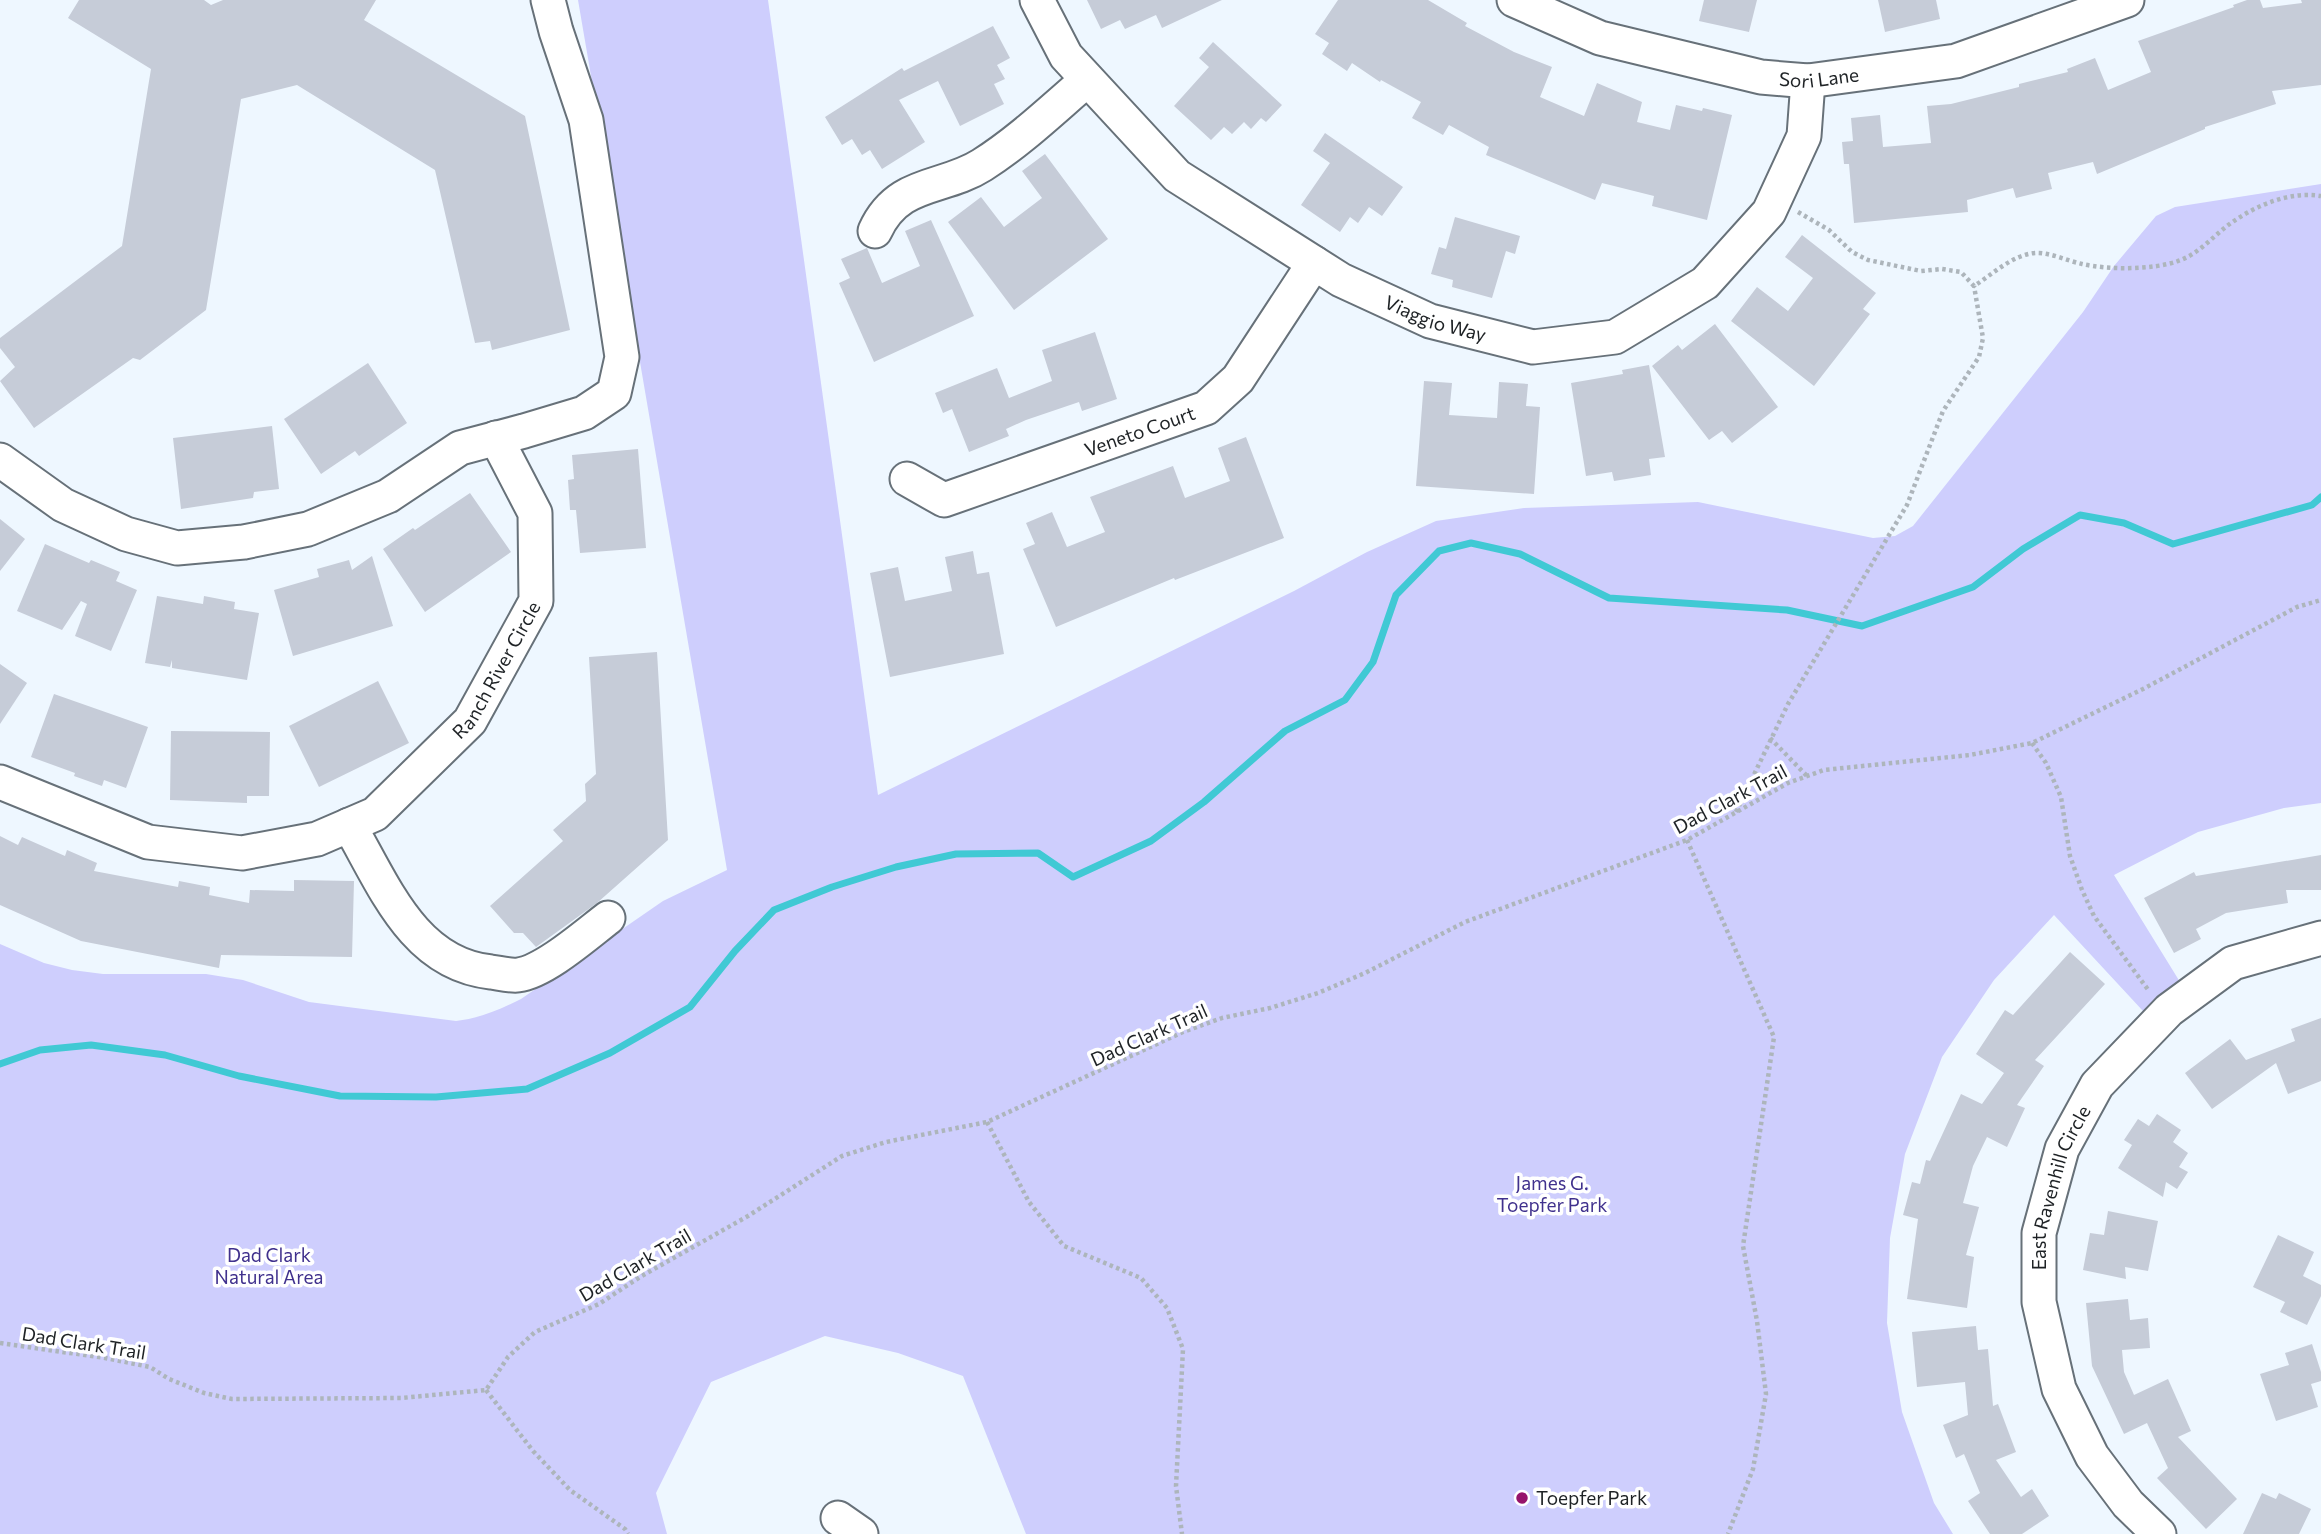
<svg xmlns="http://www.w3.org/2000/svg" width="2321" height="1534" viewBox="0 0 2321 1534" font-family="Commissioner,sans-serif">
<style>
.green{fill:#cecefd}
.lines{fill:none;stroke-linecap:round;stroke-linejoin:round}
.stream{stroke:#40c9d4;stroke-width:7}
.building{fill:#c6ccd8}
.minor-casing{stroke:#677179;stroke-width:37}
.path{stroke:#adb5bb;stroke-width:4.5;stroke-dasharray:3.5 3.5;stroke-linecap:butt}
.minor{stroke:#fff;stroke-width:33}
.poi-dot{fill:#96146b;stroke:#fff;stroke-width:2.5}
.labels{text-anchor:middle;stroke-width:7;stroke-linejoin:round;paint-order:stroke}
.street-label{font-size:19px;fill:#1e2225;stroke:#fff}
.park-label{font-size:19px;fill:#40318d;stroke:#fff}
.poi-label{font-size:19px;fill:#1e2225;stroke:#fff;text-anchor:start}
</style>
<rect width="100%" height="100%" fill="#eef7ff"/>
<!-- green -->
<path class="green" d="M578,0H768L878,795L1294,591L1367,552L1436,521L1524,508L1698,502L1873,538L1895,536L1913,526L2083,312L2114,266L2156,216L2175,207L2321,184V803L2284,808L2198,832L2114,875L2180,982L2143,1011L2054,915L1994,980L1942,1057L1905,1154L1890,1238L1887,1323L1902,1412L1934,1503L1953,1534H1026L963,1376L898,1353L825,1336L711,1382L656,1493L667,1534H0V944L44,963L72,970L103,974H206L243,980L309,1002L456,1021C481,1018 499,1010 521,999L663,901L727,870Z"/>
<g class="lines">
<!-- stream -->
<path class="stream" d="M0,1064L40,1050L91,1045L165,1055L239,1076L340,1096L436,1097L527,1089L610,1053L690,1007L735,951L774,910L832,887L896,867L956,854L1038,853L1073,877L1151,841L1204,802L1285,731L1345,700L1373,662L1396,595L1439,551L1471,543L1520,554L1609,598L1787,610L1862,626L1973,587L2023,549L2080,515L2124,523L2173,544L2312,505L2321,497"/>
</g>
<!-- building -->
<g class="building">
<path d="M79,0H204L211,5L223,0H376L364,20L525,116L570,330L492,350L490,341L475,343L435,170L297,85L241,99L206,310L140,360L133,358L34,428L0,381L15,367L0,348V338L122,246L151,69L68,18Z"/>
<path d="M1087,0H1222L1162,28L1156,15L1125,29L1120,20L1101,29Z"/>
<path d="M1338,0H1428L1467,23L1465,26L1514,52L1552,67L1540,97L1584,116L1597,83L1642,102L1637,122L1670,130L1676,105L1702,111L1703,108L1732,115L1707,220L1652,206L1654,196L1602,183L1595,200L1486,155L1489,147L1449,125L1443,135L1412,118L1421,102L1381,80L1380,82L1352,63L1347,71L1322,54L1329,43L1315,34Z"/>
<path d="M1704,0H1757L1749,32L1699,21Z"/>
<path d="M1878,0H1936L1940,19L1885,32Z"/>
<path d="M2247,0H2260L2263,8L2302,3L2301,0H2321V85L2272,91L2276,104L2205,127V129L2097,174L2093,162L2048,173L2052,189L2016,198L2013,188L1967,200L1968,212L1854,223L1849,164H1844L1842,142L1853,141L1851,118L1880,115L1883,147L1931,143L1927,106L1951,104L2019,87V84L2068,72L2067,69L2095,58L2108,90L2151,72L2138,41L2234,7L2233,5Z"/>
<path d="M993,26L1010,58L997,65L1005,79L994,84L1004,104L960,126L938,81L899,100L925,142L882,169L870,150L862,155L852,139L842,145L825,117L902,68L904,71Z"/>
<path d="M1213,42L1282,105L1266,122L1261,118L1251,129L1244,122L1232,134L1224,127L1211,140L1174,106L1209,67L1199,58Z"/>
<path d="M1325,133L1403,187L1382,216L1369,207L1358,223L1350,217L1340,232L1301,205L1330,163L1313,151Z"/>
<path d="M1045,154L1108,239L1014,310L948,222L981,197L1004,227L1042,198L1022,171Z"/>
<path d="M1455,217L1520,236L1515,254L1506,251L1492,298L1452,287L1453,280L1431,274L1439,247L1446,249Z"/>
<path d="M931,220L974,316L874,362L839,283L850,278L841,259L867,248L882,283L920,266L905,231Z"/>
<path d="M1802,235L1876,293L1863,309L1870,314L1814,386L1731,321L1757,287L1788,311L1813,278L1785,257Z"/>
<path d="M1715,324L1778,407L1732,443L1722,431L1709,440L1652,366L1678,345L1682,350Z"/>
<path d="M1095,332L1117,399L1082,411L1079,402L1026,420L1006,429L1009,436L969,452L952,409L943,413L935,393L997,368L1009,398L1052,381L1042,350Z"/>
<path d="M368,363L407,423L359,456L355,451L321,474L284,419Z"/>
<path d="M1649,365L1665,457L1649,459L1651,475L1614,481L1612,472L1586,476L1571,383L1623,374L1622,370Z"/>
<path d="M1424,381L1452,383L1449,415L1497,418L1499,382L1528,384L1526,406L1540,407L1534,494L1416,486Z"/>
<path d="M272,426L279,489L254,492L253,498L181,509L173,438Z"/>
<path d="M1246,437L1284,538L1175,580L1174,578L1056,627L1023,549L1035,544L1026,523L1052,512L1067,547L1105,532L1090,497L1173,466L1185,498L1230,481L1218,448Z"/>
<path d="M638,449L646,548L580,553L576,510H570L568,480L574,479L572,455Z"/>
<path d="M470,493L511,552L425,612L383,549L413,528L415,530Z"/>
<path d="M0,519L25,539L0,571Z"/>
<path d="M45,544L89,563L91,560L120,572L116,581L137,590L111,651L75,636L87,604L81,601L62,630L17,611Z"/>
<path d="M973,551L977,574L989,572L1004,654L890,677L870,573L898,567L905,601L952,591L945,557Z"/>
<path d="M372,556L393,626L293,656L274,590L319,577L317,569L349,560L352,570Z"/>
<path d="M157,596L203,604L204,596L235,602L234,609L259,613L247,680L172,668V660L170,667L145,663Z"/>
<path d="M657,652L668,840L597,903L536,947L523,933H514L490,906L563,841L553,830L586,801L585,784L596,774L589,657Z"/>
<path d="M0,664L27,683L0,724Z"/>
<path d="M378,681L409,743L319,787L289,726Z"/>
<path d="M54,694L148,727L126,788L104,780L102,786L74,776L75,773L31,757Z"/>
<path d="M171,731L270,732L269,796H247V803L170,800Z"/>
<path d="M0,836L18,845L22,837L65,856L67,850L97,863L94,871L178,887L179,881L210,887L209,895L249,903L250,890L294,891V880L354,881L352,957L221,955L219,968L81,941L0,905Z"/>
<path d="M2321,855V890H2286L2288,903L2226,913L2196,929L2201,939L2174,953L2144,898L2194,872L2196,876Z"/>
<path d="M2070,952L2105,984L2035,1060L2044,1066L2017,1105L2025,1108L2007,1147L1987,1137L1973,1166L1963,1203L1979,1207L1966,1255L1974,1257L1967,1308L1907,1299L1918,1219L1903,1215L1912,1182L1920,1184L1926,1160L1930,1161L1961,1094L1982,1104L2004,1073L1976,1054L2005,1010L2013,1015Z"/>
<path d="M2321,1018V1081L2288,1094L2276,1063L2212,1109L2185,1073L2230,1039L2246,1060L2295,1041L2291,1029Z"/>
<path d="M2157,1114L2181,1130L2173,1142L2188,1153L2179,1167L2188,1172L2177,1189L2166,1182L2163,1197L2118,1168L2132,1145L2124,1140L2138,1119L2149,1126Z"/>
<path d="M2108,1211L2158,1221L2148,1271L2125,1267L2126,1279L2083,1270L2090,1233L2104,1235Z"/>
<path d="M2278,1235L2314,1252L2303,1276L2321,1285V1296L2307,1325L2280,1312L2285,1302L2253,1287Z"/>
<path d="M2128,1299L2130,1320L2148,1318L2150,1348L2122,1350L2124,1372L2134,1395L2168,1379L2191,1431L2178,1437L2237,1499L2206,1529L2157,1478L2168,1468L2147,1423L2124,1434L2092,1366L2086,1303Z"/>
<path d="M1976,1326L1978,1350L1988,1349L1993,1406L1998,1404L2016,1452L1996,1460L2021,1497L2032,1489L2049,1516L2022,1534H1990L1968,1501L1980,1493L1964,1454L1956,1458L1943,1425L1968,1415L1965,1382L1917,1387L1912,1332Z"/>
<path d="M2312,1344L2321,1372V1381L2311,1384L2318,1407L2276,1421L2260,1374L2289,1365L2285,1353Z"/>
<path d="M2262,1493L2276,1499L2279,1493L2311,1509L2299,1534H2243Z"/>
</g>
<g class="lines">
<!-- minor casing -->
<g class="minor-casing">
<g id="minor">
<path id="s1" d="M1037,0L1066,56L1177,176L1341,280L1430,321L1533,347L1615,337L1705,283L1769,212L1804,136L1808,81"/>
<path id="s2" d="M1514,0L1600,38L1761,77L1808,81L1956,61L2127,0"/>
<path d="M875,231C898,180 943,190 982,165C1020,141 1053,109 1087,80"/>
<path d="M0,460L63,505L126,534L177,548L244,542L308,529L388,496L460,448L524,431L584,413L614,393L622,357L586,120L556,31L548,0"/>
<path id="s3" d="M907,479L944,500L1206,408L1238,379L1314,263"/>
<path id="s4" d="M0,782L148,842L242,853L317,839L375,814L470,721L536,601L535,513L496,438"/>
<path d="M349,825C384,885 413,964 491,972C499,973 510,976 518,975C544,972 587,934 608,918"/>
<path d="M838,1518L861,1534"/>
<path id="s5" d="M2159,1534L2128,1504L2092,1456L2059,1389L2039,1302V1233L2062,1149L2097,1085L2169,1010L2233,963L2321,938"/>
</g>
</g>
<!-- path -->
<g class="path">
<path d="M1798,212L1829,230L1852,252L1868,260L1921,271L1942,269L1961,272L1974,286C1993,274 2012,255 2035,253C2049,252 2068,261 2082,264C2109,270 2153,270 2178,261C2199,254 2213,236 2231,223C2257,205 2289,191 2321,196"/>
<path d="M1770,738L1807,776"/>
<path d="M2032,743L2046,763L2061,797L2070,856L2082,890L2094,916L2149,991"/>
<path d="M1736,812L1788,704L1907,505L1943,411L1979,357L1983,338L1974,286"/>
<path d="M1687,840L1774,1037L1743,1246L1757,1321L1766,1394L1753,1469L1728,1534"/>
<path d="M987,1122L1029,1202L1064,1246L1141,1278L1167,1308L1183,1349L1176,1486L1182,1534"/>
<path d="M0,1343L105,1358L150,1367L169,1379L204,1393L232,1399L401,1398L486,1390L508,1357L535,1332L599,1304L640,1277L748,1216L842,1156L886,1142L987,1122L1183,1032L1222,1018L1270,1008L1318,993L1365,973L1465,922L1687,840L1788,783L1824,770L1970,755L2032,743L2143,689L2297,607L2321,600"/>
<path d="M486,1390L533,1451L570,1490L625,1529L628,1534"/>
</g>
<!-- minor -->
<use href="#minor" class="minor"/>
</g>
<!-- markers -->
<circle class="poi-dot" cx="1522" cy="1498" r="7"/>
<g class="labels">
<!-- street labels -->
<g class="street-label">
<text dy="7" stroke="none"><textPath href="#s2" startOffset="318">Sori Lane</textPath></text>
<text dy="7" stroke="none"><textPath href="#s1" startOffset="523">Viaggio Way</textPath></text>
<text dy="7" stroke="none"><textPath href="#s3" startOffset="250">Veneto Court</textPath></text>
<text dy="7" stroke="none"><textPath href="#s4" startOffset="584">Ranch River Circle</textPath></text>
<text transform="translate(1730 799) rotate(-28)" y="7">Dad Clark Trail</text>
<text transform="translate(1149 1035) rotate(-24)" y="7">Dad Clark Trail</text>
<text dy="7" stroke="none"><textPath href="#s5" startOffset="385">East Ravenhill Circle</textPath></text>
<text transform="translate(635 1265) rotate(-30)" y="7">Dad Clark Trail</text>
<text transform="translate(84 1343) rotate(9)" y="7">Dad Clark Trail</text>
</g>
<!-- park labels -->
<g class="park-label">
<text x="1552" y="1190">James G.<tspan x="1552" dy="22">Toepfer Park</tspan></text>
<text x="269" y="1262">Dad Clark<tspan x="269" dy="22">Natural Area</tspan></text>
</g>
<!-- poi labels -->
<g class="poi-label">
<text x="1536" y="1505">Toepfer Park</text>
</g>
</g>
</svg>
